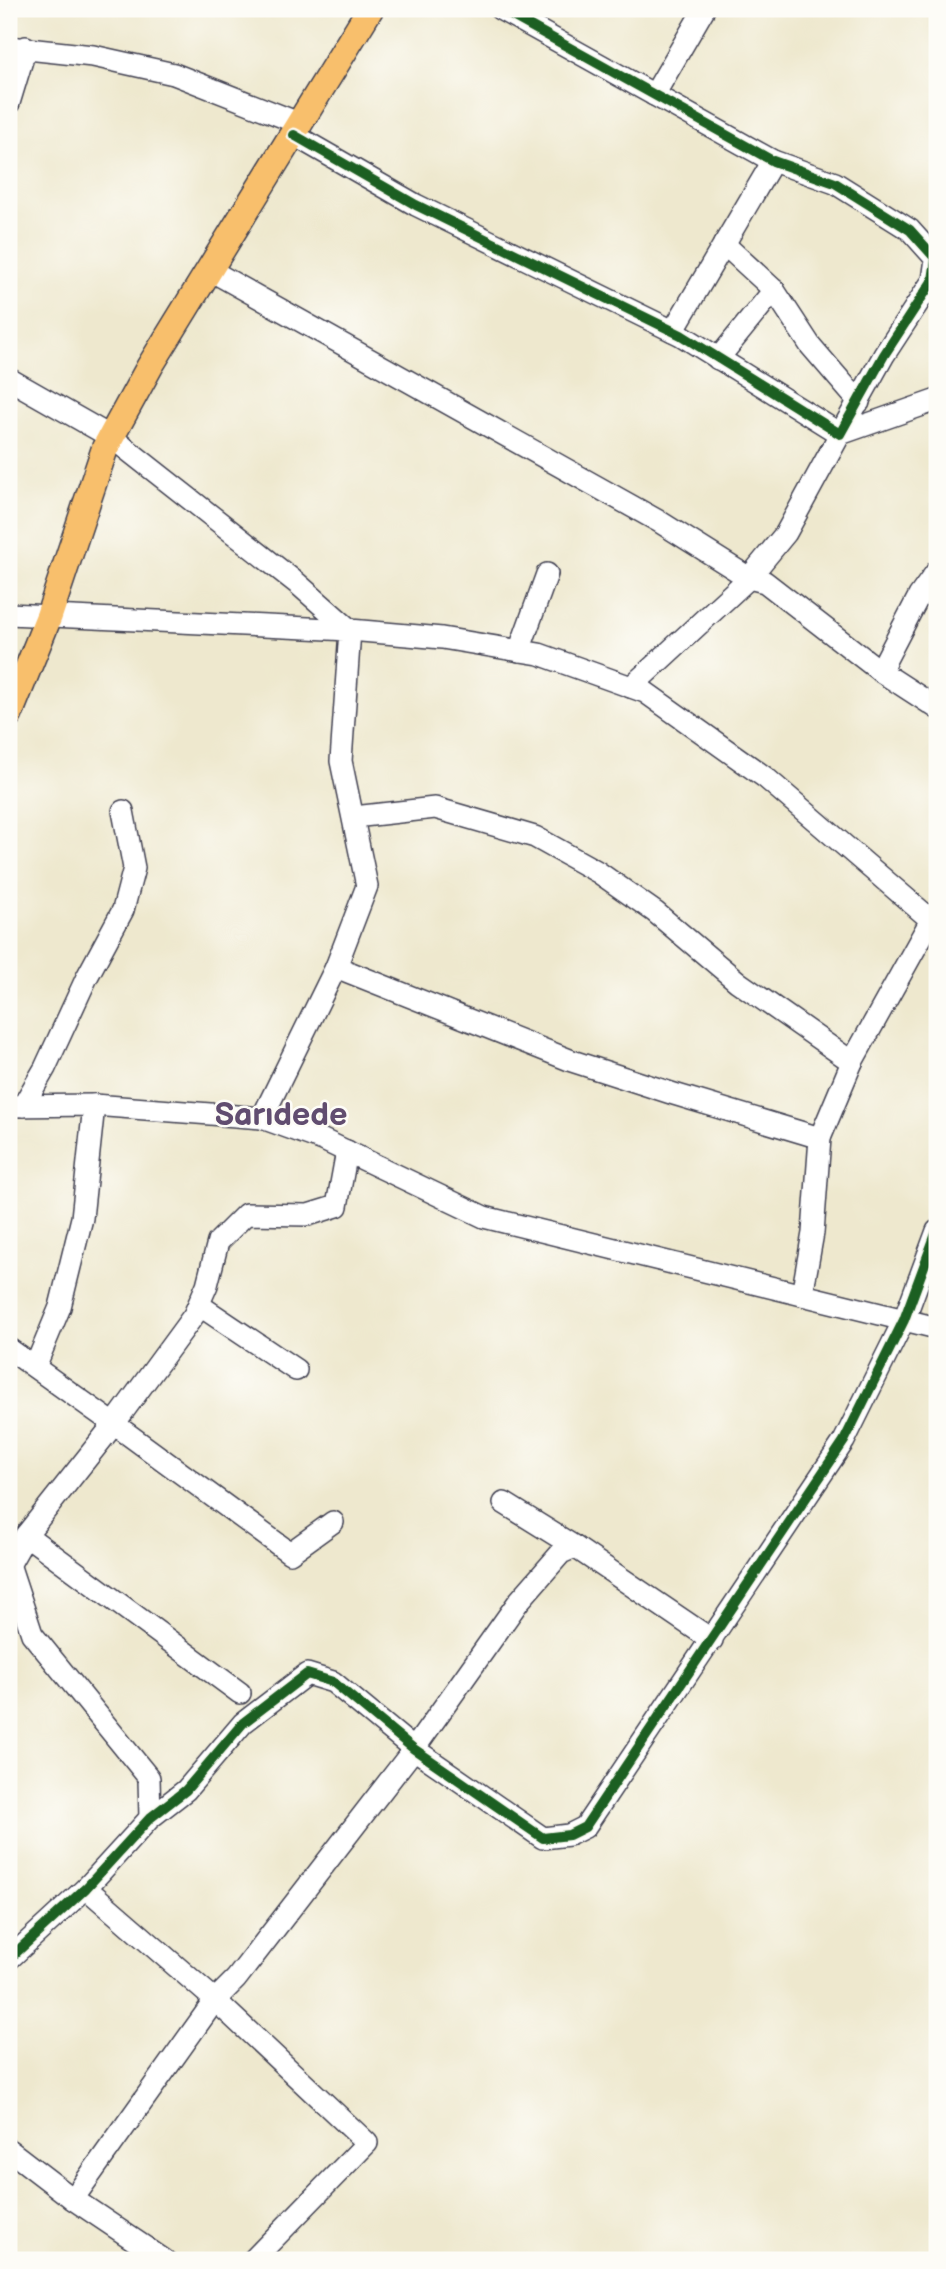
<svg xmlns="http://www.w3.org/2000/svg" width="946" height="2269" viewBox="0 0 946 2269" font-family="'Balsamiq Sans',sans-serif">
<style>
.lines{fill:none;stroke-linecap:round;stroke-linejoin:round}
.minor-casing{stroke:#414051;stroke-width:24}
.major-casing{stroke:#414051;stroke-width:29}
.minor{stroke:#fff;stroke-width:21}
.major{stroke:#f8bf6c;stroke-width:26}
.cycleway-casing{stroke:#fdfcf7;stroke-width:15}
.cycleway{stroke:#1b5e20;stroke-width:10}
.labels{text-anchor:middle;stroke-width:5;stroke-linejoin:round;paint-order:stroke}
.district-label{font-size:32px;font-weight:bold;fill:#614d70;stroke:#fdfcf7}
</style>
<rect width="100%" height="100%" fill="#fdfcf7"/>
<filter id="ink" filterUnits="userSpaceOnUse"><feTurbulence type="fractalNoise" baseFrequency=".0143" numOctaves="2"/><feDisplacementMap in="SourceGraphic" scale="14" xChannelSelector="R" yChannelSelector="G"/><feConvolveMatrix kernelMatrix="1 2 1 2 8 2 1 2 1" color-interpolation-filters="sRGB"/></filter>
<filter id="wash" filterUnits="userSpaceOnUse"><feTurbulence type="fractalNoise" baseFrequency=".00686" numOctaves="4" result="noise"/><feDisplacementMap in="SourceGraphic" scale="28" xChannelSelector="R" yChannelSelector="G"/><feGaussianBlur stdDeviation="1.57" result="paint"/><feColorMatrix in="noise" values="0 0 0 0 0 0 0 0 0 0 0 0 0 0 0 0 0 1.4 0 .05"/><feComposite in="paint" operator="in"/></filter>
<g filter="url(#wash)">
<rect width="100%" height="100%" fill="#eee8ce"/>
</g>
<g filter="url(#ink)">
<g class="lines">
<!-- minor casing -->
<g class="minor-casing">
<g id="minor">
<path d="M9,47L93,56L174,74L301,124"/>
<path d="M654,95L704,9"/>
<path d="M9,103L26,47"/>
<path d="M294,135L416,205L681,335L840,434L884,355L933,280L936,259L910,230L835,183L773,161L500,9"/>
<path d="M210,270L660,522L749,578L765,582L880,671L937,708"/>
<path d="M774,290L810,345L859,402"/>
<path d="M673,331L773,161"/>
<path d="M718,359L774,290L724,244"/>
<path d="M9,379L111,437L298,584L350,630L442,638L539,654L645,692L766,778L937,925"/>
<path d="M9,614L350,630L341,761L367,886L336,967L262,1118"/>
<path d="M519,651L547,574"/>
<path d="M880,671L919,596L937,571"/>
<path d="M631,687L749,578L786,533L840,434L937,400"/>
<path d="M354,817L435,808L535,837L598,872L655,912L738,982L852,1062"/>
<path d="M336,967L572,1061L674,1094L820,1138"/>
<path d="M9,1106L94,1105L262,1118L323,1140L484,1217L937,1328"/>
<path d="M23,1106L45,1068L87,977L123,910L134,868L123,811"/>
<path d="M802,1295L813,1233L820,1138L852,1062L931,920"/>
<path d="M199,1305L296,1370"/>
<path d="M9,1349L114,1424L26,1535L9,1565"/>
<path d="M35,1367L60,1307L82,1218L94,1105"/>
<path d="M504,1503L575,1547"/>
<path d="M333,1522L290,1553L114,1424L194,1315L207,1285L218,1242L246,1214L308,1215L337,1206L347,1151"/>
<path d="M26,1535L240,1693"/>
<path d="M9,1564L32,1634L149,1778L150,1818"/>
<path d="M86,1888L215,2000L236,1979L414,1749L519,1601L561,1553L575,1547L712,1640"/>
<path d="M9,1959L86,1888L150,1818L186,1790L243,1723L307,1674L333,1682L414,1749L543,1838L569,1835L585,1827L844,1441L904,1320L937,1231"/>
<path d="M9,2150L73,2199"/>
<path d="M164,2260L73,2199L215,2000L367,2143L253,2260"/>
</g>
</g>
<!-- major casing -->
<g class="major-casing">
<path id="major" d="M9,715L49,616L105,448L150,366L370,9"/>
</g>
<!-- minor -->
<use href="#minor" class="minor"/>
<!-- major -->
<use href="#major" class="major"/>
<!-- cycleway casing -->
<g class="cycleway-casing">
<g id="cycleway">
<path d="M294,135L416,205L681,335L840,434L884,355L933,280L936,259L910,230L835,183L773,161L500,9"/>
<path d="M9,1959L86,1888L150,1818L186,1790L243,1723L307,1674L333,1682L414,1749L543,1838L569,1835L585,1827L844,1441L904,1320L937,1231"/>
</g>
</g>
<!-- cycleway -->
<use href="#cycleway" class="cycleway"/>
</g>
</g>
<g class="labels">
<!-- district labels -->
<g class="district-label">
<text x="281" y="1125">Sarıdede</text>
</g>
</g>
<!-- margin -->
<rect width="946" height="2269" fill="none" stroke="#fdfcf7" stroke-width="35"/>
</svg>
